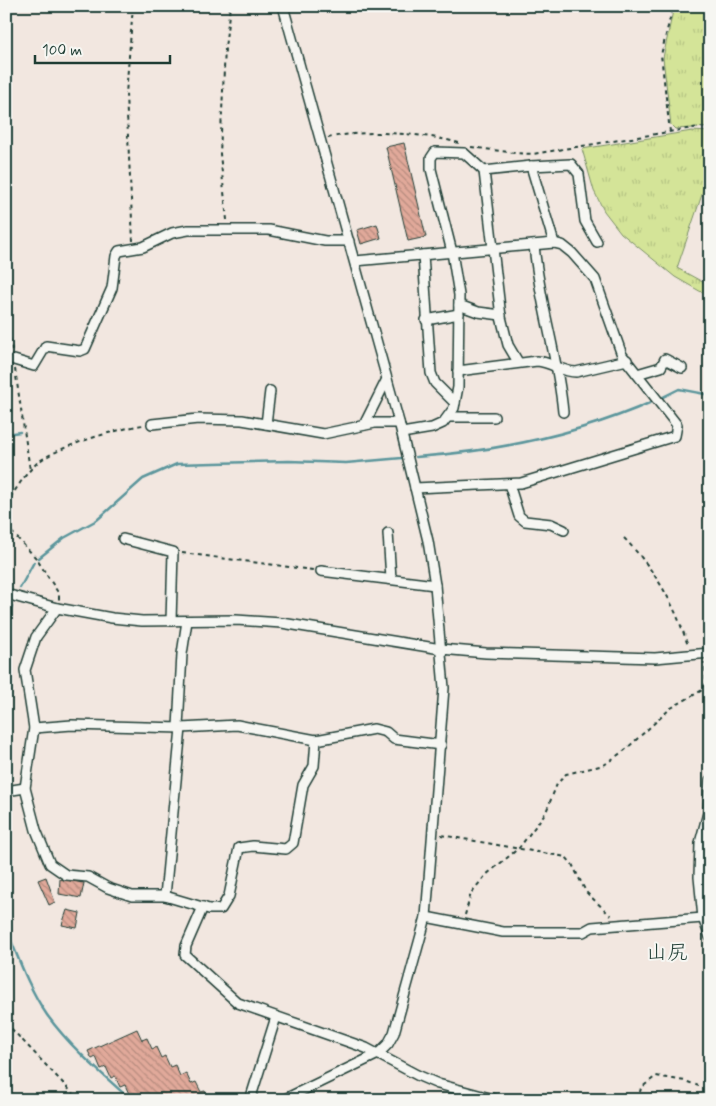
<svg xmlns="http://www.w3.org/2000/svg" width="716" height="1106" viewBox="0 0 716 1106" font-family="Mynerve,'Klee One',sans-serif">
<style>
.grass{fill:url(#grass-tufts);stroke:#7a9066}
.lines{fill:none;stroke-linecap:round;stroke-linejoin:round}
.stream{stroke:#5b969c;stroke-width:2.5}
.building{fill:url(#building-back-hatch);stroke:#1f3d34}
.minor-casing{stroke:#1f3d34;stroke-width:12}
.path{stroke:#1f3d34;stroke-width:2;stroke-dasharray:4 4;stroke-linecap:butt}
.minor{stroke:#f6f6f2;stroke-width:9}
.labels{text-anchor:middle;stroke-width:4;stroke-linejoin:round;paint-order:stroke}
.quarter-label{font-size:21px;fill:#1f3d34;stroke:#f6f6f2}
</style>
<defs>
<pattern id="grass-tufts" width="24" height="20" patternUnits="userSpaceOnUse" patternTransform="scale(1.25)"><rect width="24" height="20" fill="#d4e498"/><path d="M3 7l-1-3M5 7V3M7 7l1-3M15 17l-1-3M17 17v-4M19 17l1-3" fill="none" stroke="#b6c484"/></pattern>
<pattern id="building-back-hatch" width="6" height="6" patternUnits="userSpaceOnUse" patternTransform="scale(1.25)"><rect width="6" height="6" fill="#e1a99a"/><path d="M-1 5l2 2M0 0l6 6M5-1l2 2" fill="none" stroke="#b68b7e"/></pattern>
</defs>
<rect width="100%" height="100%" fill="#f2e7e0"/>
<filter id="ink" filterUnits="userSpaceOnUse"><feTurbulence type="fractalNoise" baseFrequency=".02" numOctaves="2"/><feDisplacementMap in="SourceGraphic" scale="10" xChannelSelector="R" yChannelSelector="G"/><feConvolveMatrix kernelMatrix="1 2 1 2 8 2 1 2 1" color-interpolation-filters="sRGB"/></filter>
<g filter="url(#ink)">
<!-- grass -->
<g class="grass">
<path d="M674,6H710V127L675,129L671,125L663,58Z"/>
<path d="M692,131L710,132V157L704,173L708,177L677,268L710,286V297L675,277L621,233L604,211L594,191L582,149Z"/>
</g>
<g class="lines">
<!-- stream -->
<g class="stream">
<path d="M659,399L679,389L710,395"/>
<path d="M6,434L20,432"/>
<path d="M416,457C498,451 578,435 654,401"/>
<path d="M39,558L64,538L97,520L143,479L177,464L289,461L346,463L402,458"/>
<path d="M20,588L34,562"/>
<path d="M6,618L12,606"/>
<path d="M6,928C18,957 29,989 47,1015C70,1047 102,1074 131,1100"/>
</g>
</g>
<!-- building -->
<g class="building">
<path d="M404,143L426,237L408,241L386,147Z"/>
<path d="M377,224L381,238L361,244L357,230Z"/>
<path d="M46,877L55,902L49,905L38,880Z"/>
<path d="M60,879L84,883L81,898L59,894Z"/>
<path d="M67,910L80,913L77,928L62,925Z"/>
<path d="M137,1029L142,1040L147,1038L152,1049L156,1047L161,1058L165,1056L170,1067L175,1065L180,1076L186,1073L191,1084L196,1082L201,1092L205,1091L208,1098L204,1100H139L135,1093L130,1096L125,1085L120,1087L115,1076L111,1078L106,1067L101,1069L96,1057L92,1059L88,1051Z"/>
</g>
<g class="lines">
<!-- minor casing -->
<g class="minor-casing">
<g id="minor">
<path d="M283,6L399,422L428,541L435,585L444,688L429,879L426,917L394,1033L388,1044L378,1054L283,1100"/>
<path d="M554,243L531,166L571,164L579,174L585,221L597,242"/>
<path d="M534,245C539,302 558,356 563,412"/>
<path d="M423,255L431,373L435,383L455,403"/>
<path d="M355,261L554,243L562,245L572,253L595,279L622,355L677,425L675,436L521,483L415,488"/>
<path d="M459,305L478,312L501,315"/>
<path d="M426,320L459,314"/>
<path d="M14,360L34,366L46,346L80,351L85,349L112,288L116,256L119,251L143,247L172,233L188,230H269L325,241H349"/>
<path d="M518,362L508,345L501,317L484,171L531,166"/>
<path d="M458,371L537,361C551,362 562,372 576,372L627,360"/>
<path d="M637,374L661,367L665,359L682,368"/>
<path d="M450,417H494"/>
<path d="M152,424L198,419L242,420L323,434L375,423H399"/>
<path d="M266,424L270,391"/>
<path d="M364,425L387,379"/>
<path d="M402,433L432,428L443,423L454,408L458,387L459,295L452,252L431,169V158L435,152L464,153L484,171"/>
<path d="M509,484L519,516L525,521L551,524L564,530"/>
<path d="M388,533L391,579"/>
<path d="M123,539L173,552L171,621"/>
<path d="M321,571L435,585"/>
<path d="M6,594L57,608L112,618L142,621L236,620L282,623L441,649L486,653L655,658L710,653"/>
<path d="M57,608L36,637L25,670L34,728L25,788L36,830L50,864L66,875L88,877L108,888L132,896H165L209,909H221L229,896L239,848L253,846L286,849L293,843L303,785L314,766L316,740"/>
<path d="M178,727L182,654L187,621"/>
<path d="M34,728L72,725L181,728L237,725L316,740L374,729L386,732L394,739L441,745"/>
<path d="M710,780L708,813L700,843L699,877L703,918L710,937"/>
<path d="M6,791L25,788"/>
<path d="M165,896L181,728"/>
<path d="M203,907L186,946L185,955L238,1003L366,1048L417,1075L438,1084L497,1100"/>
<path d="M426,917L503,932H583L592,927L703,918"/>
<path d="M250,1100L276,1017"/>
</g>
</g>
<!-- path -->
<g class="path">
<path d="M133,6L126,94L133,241"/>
<path d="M670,132L661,55L673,6"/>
<path d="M328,138C363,129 425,133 459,143"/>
<path d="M471,147L515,153L533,154L699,127L710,128"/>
<path d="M707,170L710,162"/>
<path d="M227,220L220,154L225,48L230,6"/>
<path d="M6,307L12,352"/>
<path d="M15,369L30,470"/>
<path d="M6,504C15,491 24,475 36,464C55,447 117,429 143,425"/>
<path d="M6,526L36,558L59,594V600"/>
<path d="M624,538C655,570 675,604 688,646"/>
<path d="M182,553L313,570"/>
<path d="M441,835L566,857L572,864L586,892L611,916"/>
<path d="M465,915L471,893L486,875L519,848L546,812L557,784L566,774L604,765L625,750L671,708L704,689L706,678L704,662"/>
<path d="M6,1023L79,1100"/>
<path d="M638,1100L641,1088L656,1076L685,1081L710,1090"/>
</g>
<!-- minor -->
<use href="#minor" class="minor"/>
</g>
</g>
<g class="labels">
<!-- quarter labels -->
<g class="quarter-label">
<text x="667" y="959">山尻</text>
</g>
</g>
<!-- margin -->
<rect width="716" height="1106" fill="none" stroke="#f6f6f2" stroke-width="25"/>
<rect x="12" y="12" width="691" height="1081" fill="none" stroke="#1f3d34" stroke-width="2" filter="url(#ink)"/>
<!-- scale -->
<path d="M35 55v8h135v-8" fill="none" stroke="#1f3d34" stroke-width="2.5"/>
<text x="42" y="55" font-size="15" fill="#1f3d34" stroke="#f6f6f2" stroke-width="4" paint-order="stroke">100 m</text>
</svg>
